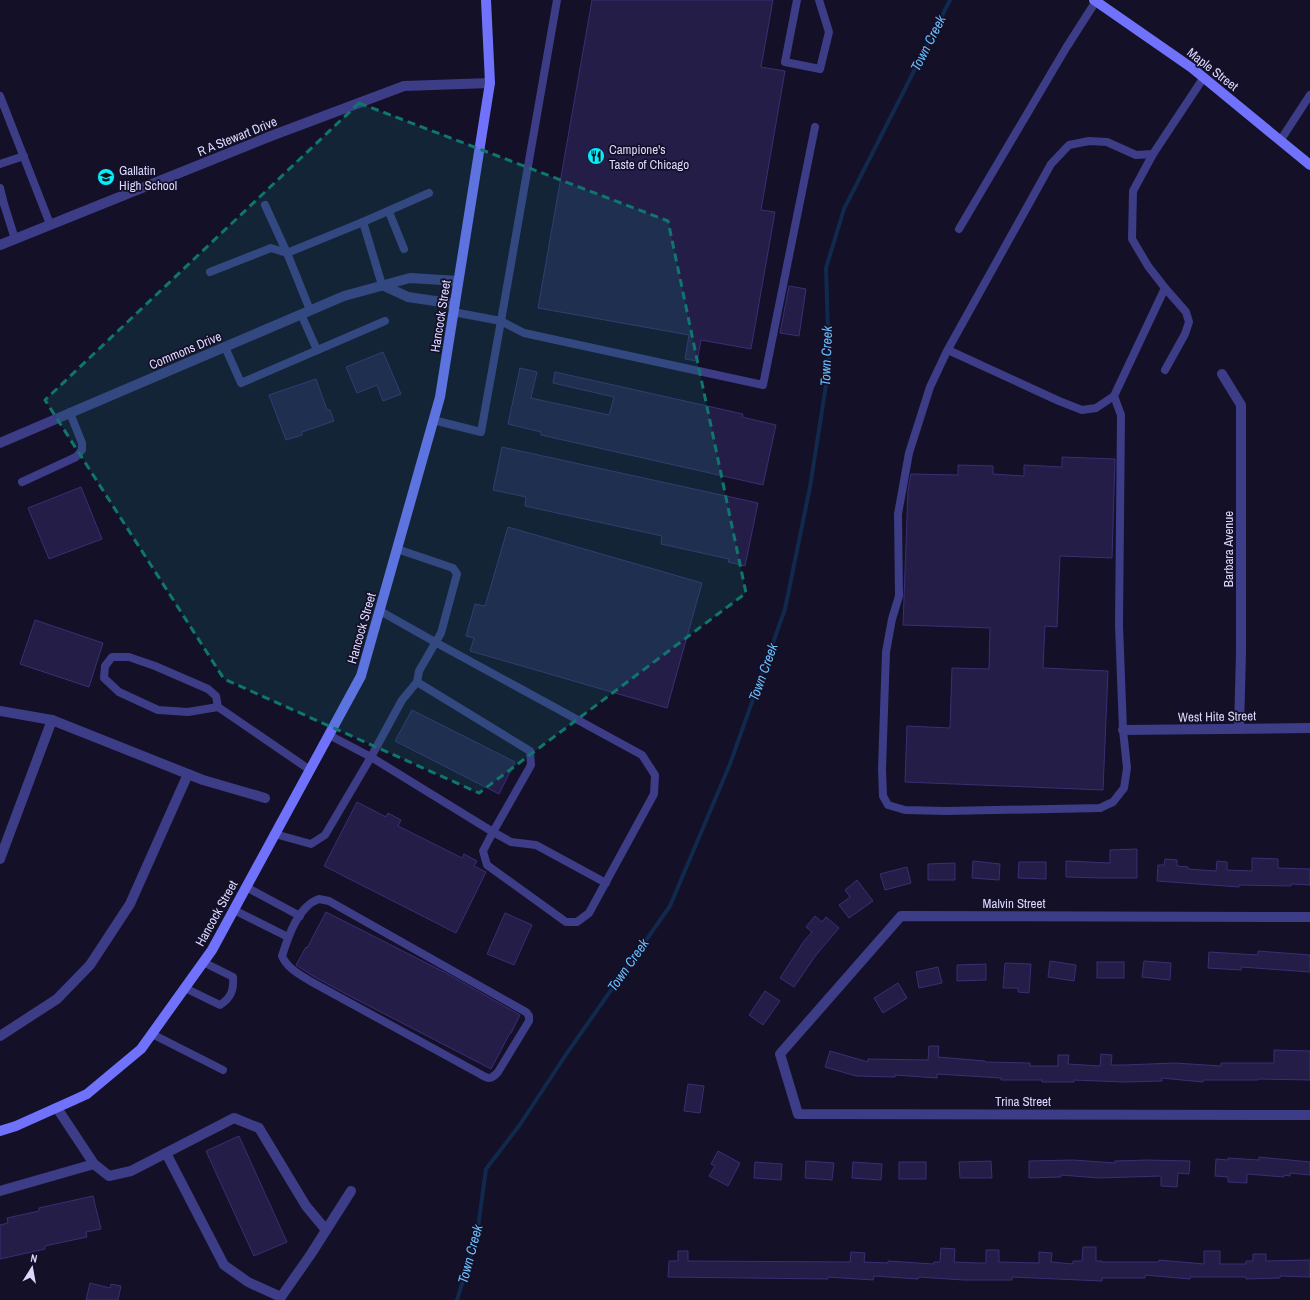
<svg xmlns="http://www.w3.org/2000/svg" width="1310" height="1300" viewBox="0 0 1310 1300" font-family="'Archivo Narrow',sans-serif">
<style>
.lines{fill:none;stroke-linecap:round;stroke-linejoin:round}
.stream{stroke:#10294c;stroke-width:4}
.building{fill:#241d48;stroke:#3a2f74}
.lane{stroke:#3d3c86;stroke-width:8}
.street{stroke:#3d3c86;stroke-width:10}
.secondary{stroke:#7172fc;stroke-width:10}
.marked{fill:#0f766e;fill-opacity:0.2;stroke:#0f766e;stroke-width:3;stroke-dasharray:8 5;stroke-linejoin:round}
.labels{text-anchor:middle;stroke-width:3.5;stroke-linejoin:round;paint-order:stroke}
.street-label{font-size:13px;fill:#dbd8fe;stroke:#131028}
.poi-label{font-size:13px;fill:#dbd8fe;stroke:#131028;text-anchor:start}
.water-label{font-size:14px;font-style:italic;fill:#68bdfc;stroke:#131028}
</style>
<rect width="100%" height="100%" fill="#131028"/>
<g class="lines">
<!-- stream -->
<path class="stream" d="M457,1300L477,1235L486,1169L519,1126L567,1053L670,906L730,764L785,609L810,487L829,366L826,268L844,209L950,0"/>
</g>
<!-- building -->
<g class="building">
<path d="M592,0H773L761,67L785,71L761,210L775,212L751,349L701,340L697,361L685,359L689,335L538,308Z"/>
<path d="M789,286L806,289L799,336L780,333Z"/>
<path d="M383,352L401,394L383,401L377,385L357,393L346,367Z"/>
<path d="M520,368L537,372L531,398L609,415L614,397L553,383L555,372L743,414L742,417L776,425L763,485L541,435V432L508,424Z"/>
<path d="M316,379L327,410H330L334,421L302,432V435L286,440L269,395Z"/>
<path d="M502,447L758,503L745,566L728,562L729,559L661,544L662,536L525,506L526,497L493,490Z"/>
<path d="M1062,457L1115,459L1112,558L1060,556L1057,627L1045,626L1043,668L1108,671L1103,790L905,782L907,726L950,728L952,668L989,669L990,628L903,625L908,490L911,474L958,475V465L993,466V474L1024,476V465L1062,467Z"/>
<path d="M81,487L102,539L49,559L28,508Z"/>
<path d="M508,527L702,583L667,708L470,651L474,638L466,636L475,604L485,606Z"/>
<path d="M35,620L103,643L89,687L20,664Z"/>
<path d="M412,710L515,762L499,794L395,741Z"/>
<path d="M357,802L386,817L388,813L401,820L398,826L462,858L464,854L477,861L474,866L486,872L456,933L324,866Z"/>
<path d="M1137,849V878H1101L1066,877V861L1110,863V850Z"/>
<path d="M1252,858L1278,859V868L1310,869V885L1291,884V886L1239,885V887L1157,881L1158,865H1164L1165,859L1177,860V866L1188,867V869L1216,871L1217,861L1227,862V870L1252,871Z"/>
<path d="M973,861L1000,864L999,880L972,878Z"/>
<path d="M1019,862H1046V879L1018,878Z"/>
<path d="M955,863V880H928V864Z"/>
<path d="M907,867L911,883L885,890L880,874Z"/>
<path d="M857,880L873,901L849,918L839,905L850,897L845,890Z"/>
<path d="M326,912L446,973L520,1015L511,1033H510L491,1069L346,994L313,976L296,965L306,947L307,948Z"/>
<path d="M505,913L532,925L514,965L487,954Z"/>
<path d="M815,916L822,922L826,917L839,928L816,955L794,987L780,978L804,941L812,932L806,927Z"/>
<path d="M1258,951L1310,955V972L1241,967V970L1208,968L1209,952L1258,955Z"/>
<path d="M1050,961L1076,965L1074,981L1048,977Z"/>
<path d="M1144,961L1171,963L1170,980L1142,977Z"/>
<rect x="1097" y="962" width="27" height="16"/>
<path d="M1005,963L1031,964L1029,993L1018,992V988H1003Z"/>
<path d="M986,964V980L957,981V965Z"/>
<path d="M938,967L942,983L919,988L916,972Z"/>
<path d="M898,983L907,998L883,1013L874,998Z"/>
<path d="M765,991L780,1001L763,1025L749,1015Z"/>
<path d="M929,1046H939L938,1057L985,1061V1062L1030,1063V1066H1058V1055H1069L1068,1064L1100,1066L1101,1054L1112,1055L1111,1065H1124L1175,1063L1221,1066V1063H1274V1050L1310,1051V1080L1258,1079V1080H1203V1082L1161,1078L1162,1081L1124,1082L1074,1080V1082H1042V1080H1001V1078L937,1074V1078L895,1075V1077L856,1076L825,1067L830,1051L868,1062V1059L928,1060Z"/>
<path d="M688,1084L704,1086L700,1113L684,1111Z"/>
<path d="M239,1136L287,1242L254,1256L206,1151Z"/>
<path d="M718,1151L740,1163L728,1186L709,1176L715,1166L711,1164Z"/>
<path d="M1259,1157L1310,1162V1175L1290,1173V1176L1284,1175V1177L1247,1174V1183L1228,1182V1177L1215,1176L1216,1159L1228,1160V1158L1259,1160Z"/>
<path d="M1073,1160L1115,1163V1161L1147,1160L1190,1161L1189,1174L1178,1173L1177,1187L1161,1186V1176L1099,1178L1061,1175V1177L1029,1178V1161Z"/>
<path d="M806,1161L834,1163L832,1180L805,1178Z"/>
<path d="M991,1161L992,1178H960L959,1162Z"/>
<path d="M755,1162L782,1164L781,1180L754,1178Z"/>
<path d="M853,1162L882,1164L881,1180L852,1178Z"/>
<rect x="899" y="1162" width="27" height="17"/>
<path d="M93,1196L101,1229L86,1232L87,1237L45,1246V1249L0,1259V1225L8,1223L7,1218L39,1211V1208Z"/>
<path d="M1083,1247H1096V1261H1102V1262H1159V1260L1204,1264V1251H1220V1264H1246V1261H1253V1254H1266V1261L1310,1260V1277L1280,1276V1278L1246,1279V1277H1190V1279L1145,1275V1278H1102V1281L1012,1277V1280H964L919,1277L918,1279L874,1276L873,1280L828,1277V1279L668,1277L669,1261H678V1251H688V1261L850,1262L851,1252L865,1253L864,1262L888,1263V1261L933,1264L934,1262H940L941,1248L955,1249L954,1262L979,1263H986V1250H999V1262L1039,1263V1252L1052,1253L1051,1262L1073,1264V1261H1082Z"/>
<path d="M90,1283L110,1288L111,1284L121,1286L118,1300H86Z"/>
</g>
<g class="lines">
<!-- lane -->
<g class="lane">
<path d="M797,0L785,62L820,69L829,32L819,0"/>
<path d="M0,96L50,224"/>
<path d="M1280,141L1310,95"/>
<path d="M1153,154L1136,155L1107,142L1089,141L1069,145L1051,164L947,351L930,387L909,453L898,514L899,596L892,619L886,652L882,769L883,796L888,805L905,810L946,811L1100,808L1113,802L1124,788L1127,768L1123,730L1119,625L1121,415L1114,396L1165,288L1148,266L1132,239L1133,191L1153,154L1204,77"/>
<path d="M0,164L24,156"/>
<path d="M0,188L4,204L15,239"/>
<path d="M265,205L287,253L310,310"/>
<path d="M389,212L404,249"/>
<path d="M959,229L1066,48L1096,1"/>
<path d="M210,272L271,248L287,253L363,222"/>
<path d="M382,285L363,222L429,193"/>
<path d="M453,312L501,321L557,0"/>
<path d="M301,314L317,350"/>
<path d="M225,347L241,383L385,321"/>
<path d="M948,350L1059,401L1082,410L1096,408L1114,396"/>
<path d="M1165,370L1185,334L1189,322L1186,312L1165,288"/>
<path d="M433,420L481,432L501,321L524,333L763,385L815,127"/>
<path d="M22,482L76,457L82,450V443L70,413"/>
<path d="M417,682L530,751L531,765L493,832L511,842L536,845L606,883"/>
<path d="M218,707L216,696L208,689L155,666L129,657H112L105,666L104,678L119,692L158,710L188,712L218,707L310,770"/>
<path d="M329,735L371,757L493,832L483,851L487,865L566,922H577L589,913L654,794L655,775L642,755L435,642L380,611"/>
<path d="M275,834L311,844L325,835L371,757L402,700L417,682L419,671L441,633L457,574L453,568L397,549"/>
<path d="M246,887L300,916"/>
<path d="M319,899L329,901L526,1012L529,1016V1021L498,1072C491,1080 488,1079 480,1074L310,981C299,974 287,968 282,956C288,937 298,906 319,899Z"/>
<path d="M234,910L288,937"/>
<path d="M185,988L220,1005C231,998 234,990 233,977L203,962"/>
<path d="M152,1034L223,1070"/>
</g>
<!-- street -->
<g class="street">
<path d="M0,245L271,136L404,86L490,83"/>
<path d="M382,285L408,297L455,304"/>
<path d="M1222,374L1241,405V653L1239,729"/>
<path d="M0,443L344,296L410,278L458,281"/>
<path d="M0,711L52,720L203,780L265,798"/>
<path d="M1123,730L1310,728"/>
<path d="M0,859L52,720"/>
<path d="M1310,917L901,916L780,1054L798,1114L1310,1115"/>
<path d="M0,1036L57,999L90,965L130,904L188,774"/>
<path d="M57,1108L94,1164L109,1176L131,1171L166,1153L224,1265L248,1282L281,1297L311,1254L351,1191"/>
<path d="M166,1153L234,1118L259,1128L306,1206L326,1230"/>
<path d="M0,1191L94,1164"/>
</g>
<!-- secondary -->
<g class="secondary">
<path d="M1094,0L1192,68L1310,165"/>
<path d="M0,1131L16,1126L74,1100L87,1094L141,1049L212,950L361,676L440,397L490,83L486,0"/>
</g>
</g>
<!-- marked area -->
<path class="marked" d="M359,103L668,221L746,593L479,793L224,679L45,400Z"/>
<!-- icons -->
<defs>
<g id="restaurant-disc" transform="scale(0.9)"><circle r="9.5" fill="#08ebfa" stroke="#131028"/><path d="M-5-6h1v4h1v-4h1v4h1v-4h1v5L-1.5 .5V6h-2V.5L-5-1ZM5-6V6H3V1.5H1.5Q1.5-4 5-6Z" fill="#111"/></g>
<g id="school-disc" transform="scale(0.9)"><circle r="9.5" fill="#08ebfa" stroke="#131028"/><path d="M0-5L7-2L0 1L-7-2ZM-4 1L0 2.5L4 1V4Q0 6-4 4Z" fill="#111"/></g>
</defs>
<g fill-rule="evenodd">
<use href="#restaurant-disc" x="596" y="156"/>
<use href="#school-disc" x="106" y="177"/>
</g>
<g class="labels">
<!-- street labels -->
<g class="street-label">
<text transform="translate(1213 69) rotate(38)" y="5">Maple Street</text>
<text transform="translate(237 136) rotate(-22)" y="5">R A Stewart Drive</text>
<text transform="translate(440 316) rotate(-81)" y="5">Hancock Street</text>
<text transform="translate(185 350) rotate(-23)" y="5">Commons Drive</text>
<text transform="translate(1228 549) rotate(-90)" y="5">Barbara Avenue</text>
<text transform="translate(361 628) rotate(-74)" y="5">Hancock Street</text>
<text transform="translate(1217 716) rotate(-1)" y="5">West Hite Street</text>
<text x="1014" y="908">Malvin Street</text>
<text transform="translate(216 913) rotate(-61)" y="5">Hancock Street</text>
<text x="1023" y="1106">Trina Street</text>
</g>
<!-- poi labels -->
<g class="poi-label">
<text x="609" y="154">Campione's<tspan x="609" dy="15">Taste of Chicago</tspan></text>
<text x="119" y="175">Gallatin<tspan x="119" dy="15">High School</tspan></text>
</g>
<!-- water labels -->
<g class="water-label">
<text transform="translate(928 43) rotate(-63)" y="5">Town Creek</text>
<text transform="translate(826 356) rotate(-88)" y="5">Town Creek</text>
<text transform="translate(763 672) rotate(-70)" y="5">Town Creek</text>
<text transform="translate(628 965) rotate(-55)" y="5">Town Creek</text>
<text transform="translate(470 1254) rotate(-75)" y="5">Town Creek</text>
</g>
</g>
<!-- north arrow -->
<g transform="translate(32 1268) rotate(11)" stroke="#131028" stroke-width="3" paint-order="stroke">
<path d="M0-3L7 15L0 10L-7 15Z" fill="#dbd8fe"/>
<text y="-6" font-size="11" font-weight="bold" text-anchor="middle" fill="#dbd8fe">N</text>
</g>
</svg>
